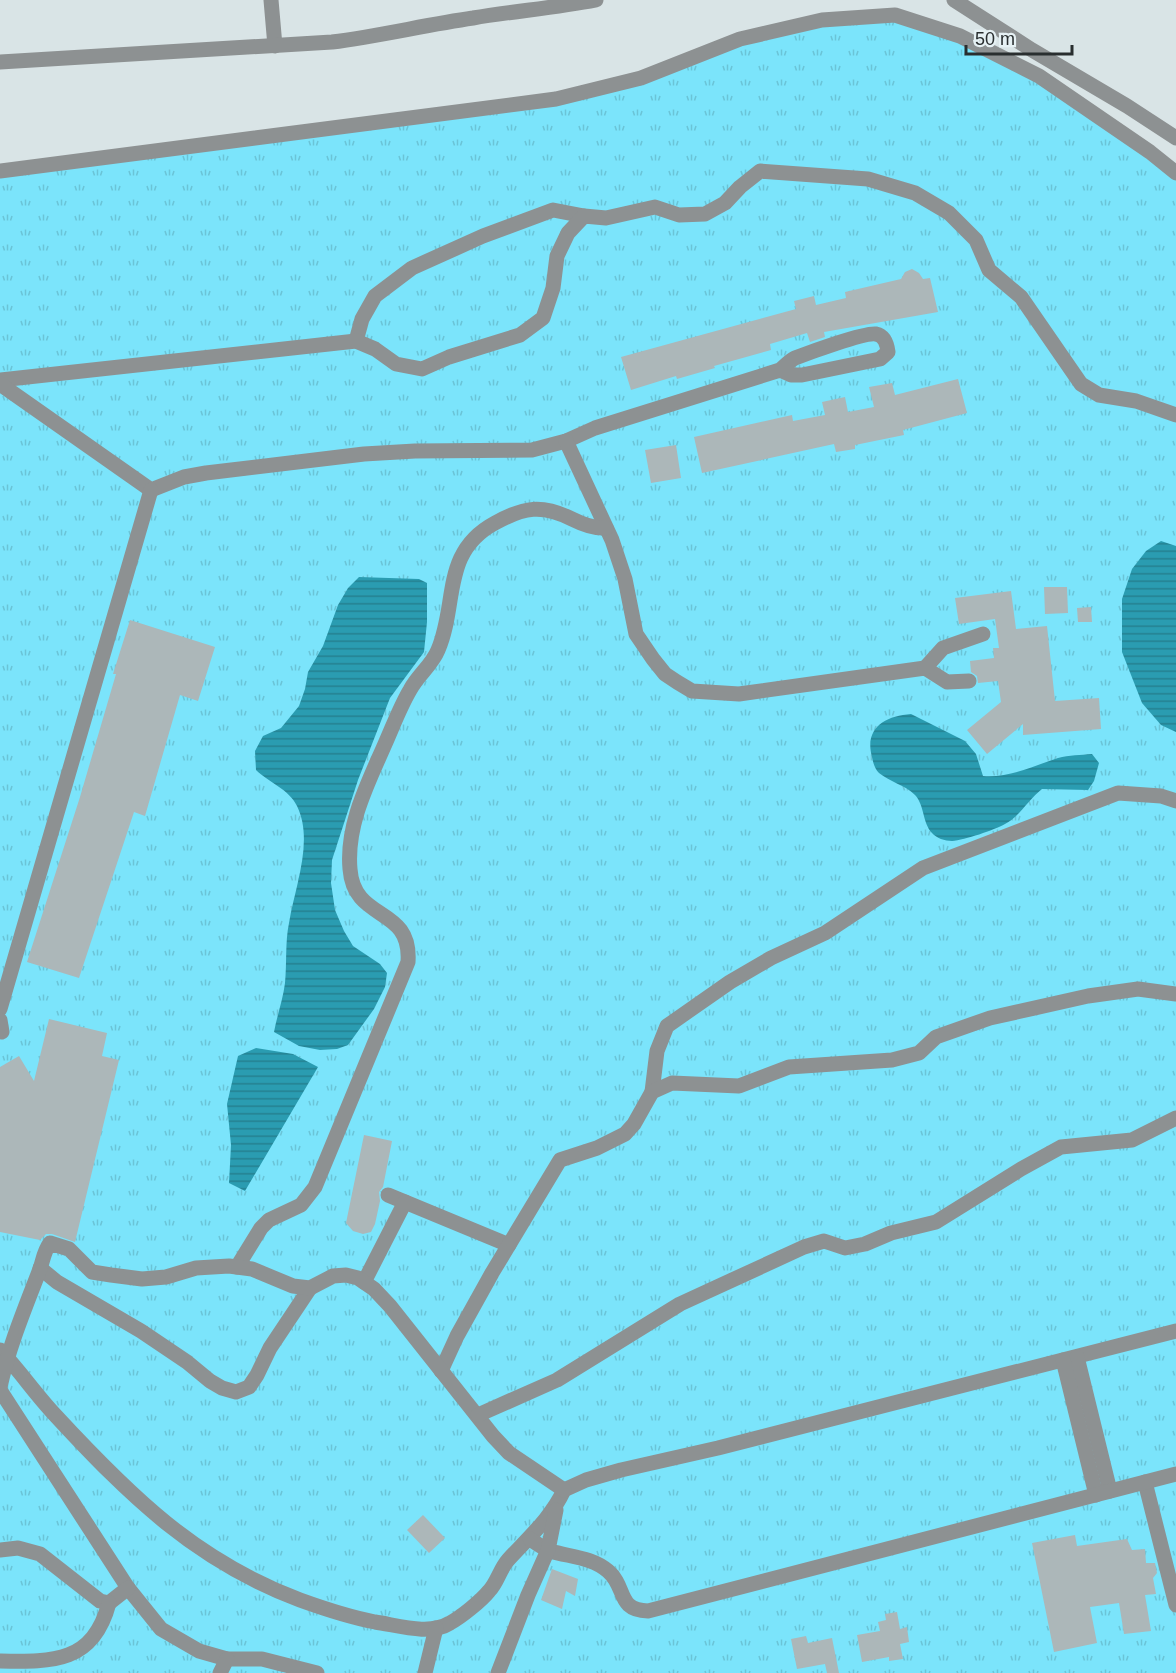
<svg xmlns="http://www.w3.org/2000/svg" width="1176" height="1673" viewBox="0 0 1176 1673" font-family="Helvetica,sans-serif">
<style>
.grass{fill:url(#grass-tufts)}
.water{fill:url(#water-rules)}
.building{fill:#acb7b9}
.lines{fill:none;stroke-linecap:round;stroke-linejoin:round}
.minor{stroke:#8d9192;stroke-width:15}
</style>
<defs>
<pattern id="grass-tufts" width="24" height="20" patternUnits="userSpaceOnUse" patternTransform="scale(1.5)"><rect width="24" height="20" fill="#7be4fb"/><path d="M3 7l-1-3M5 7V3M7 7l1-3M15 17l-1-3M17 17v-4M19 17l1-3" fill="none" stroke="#6ac4d7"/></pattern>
<pattern id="water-rules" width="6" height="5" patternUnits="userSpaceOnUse" patternTransform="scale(1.5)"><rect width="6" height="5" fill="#2a9cb1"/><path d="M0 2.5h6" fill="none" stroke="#248090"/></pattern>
</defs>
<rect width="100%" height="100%" fill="#d9e4e6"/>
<!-- grass -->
<path class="grass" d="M895,20L958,40L1036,80L1176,179V1673H0V176L556,104L741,44L823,25Z"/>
<!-- water -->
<g class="water">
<path d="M1161,541L1176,546V732L1161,725L1142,703L1122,652V599L1132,569L1146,551Z"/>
<path d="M359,577L419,579L427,583V622L424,652L390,698L358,780L332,860L331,883L335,910L344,931L353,946L380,964L387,973L385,987L374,1009L348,1045L337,1049L320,1050L299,1046L274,1032C277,1016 283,999 285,983C287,963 285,942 289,923C295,886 314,841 297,806C289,789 268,782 256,770L255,751L263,736L281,728L299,706L305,689L308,672L323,646L338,605L348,588Z"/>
<path d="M911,714L965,741L976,754L983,776C1010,778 1033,766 1058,758C1069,755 1081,755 1092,754L1099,763L1094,781L1088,790L1042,789C1029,799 1019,817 1005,824C994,830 965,840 952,841C945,841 936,838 932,833C922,822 925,806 915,795C905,785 890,782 879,773C875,769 873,763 872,757C864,728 885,716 911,714Z"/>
<path d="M256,1048L293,1054L318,1067L245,1191L229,1183L231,1145L227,1104L238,1056Z"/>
</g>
<!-- building -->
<g class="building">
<path d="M912,269L919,273L923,279L930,278L938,312L824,332L825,337L810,342L807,333L770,344L771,350L714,366L715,368L677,379L676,376L631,390L621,357L796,309L794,301L814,296L816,305L846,298L845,292L901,279L905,272Z"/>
<path d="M958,379L967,413L903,430L904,435L855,445V449L836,452L834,444L702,473L694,437L792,415L793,421L825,415L822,402L845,397L848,412L874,407L869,387L892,383L895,395Z"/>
<path d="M676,445L681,478L651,483L645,450Z"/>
<path d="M1044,587H1067L1068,613L1045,614Z"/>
<path d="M1011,591L1016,629L1047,626L1055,701L1099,698L1101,729L1023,735V724L987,754L967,730L1001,702L998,681L978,683L977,676L971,672L970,661L994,658L993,648H999L995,619L959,624L955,598Z"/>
<path d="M1091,607L1092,622H1078L1077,608Z"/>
<path d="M130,620L215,647L198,701L180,695L145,816L134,812L79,978L27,962L80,797L116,674H113Z"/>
<path d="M49,1019L107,1033L102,1056L119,1060L75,1242L52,1234H46L40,1240L0,1232V1067L19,1056L34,1081Z"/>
<path d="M364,1135L392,1141L383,1187L379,1192L380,1201L375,1224L371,1232L363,1234L353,1231L346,1223Z"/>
<path d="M423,1515L445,1538L429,1553L407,1530Z"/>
<path d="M1075,1535L1077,1546L1127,1539L1132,1550L1145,1549L1146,1563H1155L1157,1573L1153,1578L1156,1594L1145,1595L1151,1631L1124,1634L1119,1603L1090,1607L1097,1643L1054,1652L1032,1543Z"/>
<path d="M552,1569L578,1579L575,1596L566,1591L562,1609L541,1600Z"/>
<path d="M897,1612L900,1629L907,1627L909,1642L900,1644L903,1659L889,1661V1657L862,1662L857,1635L880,1631L878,1622L886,1620L885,1614Z"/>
<path d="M806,1636L808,1643L832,1638L839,1673H827L825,1664L797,1669L791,1639Z"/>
</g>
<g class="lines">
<!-- minor -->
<g class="minor">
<path d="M271,0L275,46"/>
<path d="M954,0L1032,50L1127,106L1176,138"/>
<path d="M0,62L332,42C379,36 425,25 473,18C514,11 555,8 596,0"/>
<path d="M0,171L556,99L641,78L740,39L822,20L895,15L960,36L1039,76L1150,152L1176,173"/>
<path d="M356,341L362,319L375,296L412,268L483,236L553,210L584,216"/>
<path d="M0,380L356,341L375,349L396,364L422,369L449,357L520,335L543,318L553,288L557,256L568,233L584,216L606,218L655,207L679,215L705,214L725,203L740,187L760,171L868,179L915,193L949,213L976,240L989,270L1021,297L1081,384L1099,395L1136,401L1176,415"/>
<path d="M0,384L151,490L184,477L206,473L364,454L415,451L532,450L566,441L595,428L780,370C785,366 789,361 795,358C808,353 865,332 876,334C885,336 887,344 888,352L880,359L802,375H791L780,370"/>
<path d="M566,441L612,540L625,579L636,634L653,659L665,674L677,682L692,691L739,694L925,668L947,682L969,681"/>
<path d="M925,668L943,648L983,634"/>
<path d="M0,1009L151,490"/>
<path d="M0,1020L2,1032"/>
<path d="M652,1092L657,1051L667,1026L730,982L771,958L825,933L923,868L1118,793L1161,796L1176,801"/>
<path d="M388,1195L405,1202"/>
<path d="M237,1267L261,1228L269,1220L301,1205L315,1187L408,962C412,905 354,923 350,869C346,825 368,783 385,744C393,726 400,707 410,690C418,675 432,665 438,650C458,603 441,552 495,523C524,507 542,504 572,519C582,524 594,529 606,528"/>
<path d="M40,1268L57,1282L141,1331L187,1362L210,1381L222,1388L236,1392L249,1387L257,1375L270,1348L310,1288"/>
<path d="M364,1282L405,1202L509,1245"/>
<path d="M0,1350C20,1371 36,1395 56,1416C130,1496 196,1561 300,1600C325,1609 349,1617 375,1622C397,1625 429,1636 450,1623C461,1617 481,1601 489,1591C497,1583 500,1569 508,1560C529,1537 551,1518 564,1490L586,1480L621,1470L718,1448L1176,1331"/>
<path d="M1077,1357L1110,1491"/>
<path d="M1063,1360L1096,1495"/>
<path d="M441,1371L457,1336L492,1273L560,1160L597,1148L625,1134L634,1124L652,1092L672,1083L739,1086L789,1067L892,1060L919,1053L936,1037L990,1018L1088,996L1138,989L1176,994"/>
<path d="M0,1387C9,1346 25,1308 40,1269C43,1260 44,1251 50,1243L69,1249L92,1272L111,1275L142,1279L166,1277L196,1268L229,1266L252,1269L293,1286L310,1288L333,1276L346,1275L358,1278L374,1289L390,1306L493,1436L509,1453L564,1490"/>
<path d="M0,1390L128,1588L161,1629L199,1651L227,1659H262L317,1673"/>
<path d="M478,1415L557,1380L680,1304L804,1247L824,1241L845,1248L865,1244L891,1233L936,1222L1021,1169L1061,1147L1132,1140L1176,1118"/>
<path d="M1145,1482L1176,1605"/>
<path d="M530,1539C536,1543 543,1548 550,1551C570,1557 592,1557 608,1571C627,1587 616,1610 648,1611L1176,1474"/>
<path d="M0,1550L18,1548L40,1554L100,1601L109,1603L128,1588"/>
<path d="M0,1661C53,1662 93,1663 109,1603"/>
<path d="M220,1673L227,1659"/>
<path d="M425,1673L436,1628"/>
<path d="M498,1673L528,1595L548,1550L556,1510"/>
</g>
</g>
<!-- scale -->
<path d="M966 45v9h106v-9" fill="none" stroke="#292e2f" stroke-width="3"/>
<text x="975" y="45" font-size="18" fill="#292e2f" stroke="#e6f1f4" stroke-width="4.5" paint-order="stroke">50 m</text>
</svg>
